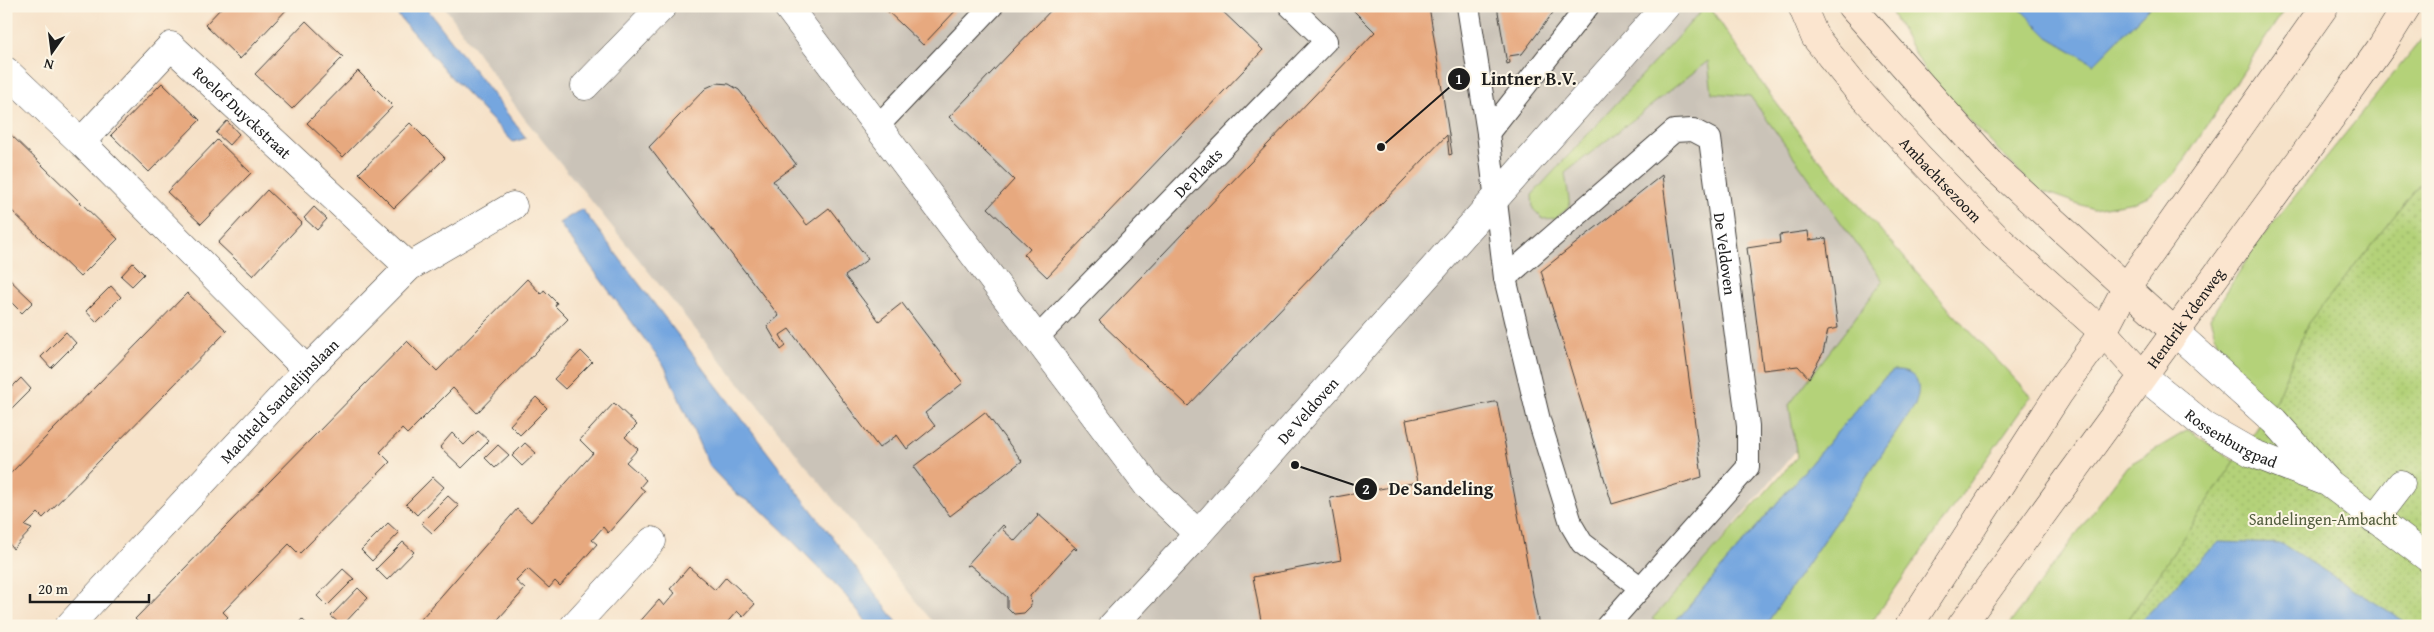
<svg xmlns="http://www.w3.org/2000/svg" width="2434" height="632" viewBox="0 0 2434 632" font-family="'Gentium Book Plus',serif">
<style>
.industrial{fill:#cac3b8}
.grass{fill:#b4d279;stroke:#68774a}
.park{fill:url(#park-dots);stroke:#68774a}
.water{fill:#74a6df;stroke:#48617e}
.building{fill:#e7a97f}
.lines{fill:none;stroke-linecap:round;stroke-linejoin:round}
.lane-casing{stroke:#3d3a36;stroke-width:24}
.street-casing{stroke:#3d3a36;stroke-width:29}
.secondary-casing{stroke:#3d3a36;stroke-width:29}
.lane{stroke:#fff;stroke-width:22}
.street{stroke:#fff;stroke-width:28}
.secondary{stroke:#fbe5cf;stroke-width:28}
.labels{text-anchor:middle;stroke-width:4;stroke-linejoin:round;paint-order:stroke}
.street-label{font-size:16px;fill:#1c1c1c;stroke:#fcf5e5}
.park-label{font-size:16px;fill:#515c3d;stroke:#fcf5e5}
.leader{fill:none;stroke:#1c1c1c;stroke-width:2}
.callout-dot{fill:#1c1c1c;stroke:#fcf5e5;stroke-width:2}
.mark-label{font-size:15px;text-anchor:middle;font-weight:bold;fill:#fff}
.callout-label{font-size:18px;text-anchor:middle;font-weight:bold;fill:#1c1c1c;stroke:#fcf5e5;stroke-width:4;stroke-linejoin:round;paint-order:stroke}
</style>
<defs>
<pattern id="park-dots" width="8" height="8" patternUnits="userSpaceOnUse" patternTransform="scale(1.25)"><rect width="8" height="8" fill="#b4d279"/><path d="M2 2h.1M6 6h.1" fill="none" stroke="#9ab468" stroke-width="1.8" stroke-linecap="round"/></pattern>
</defs>
<rect width="100%" height="100%" fill="#fcf5e5"/>
<filter id="ink" filterUnits="userSpaceOnUse"><feTurbulence type="fractalNoise" baseFrequency=".02" numOctaves="2"/><feDisplacementMap in="SourceGraphic" scale="10" xChannelSelector="R" yChannelSelector="G"/><feConvolveMatrix kernelMatrix="1 2 1 2 8 2 1 2 1" color-interpolation-filters="sRGB"/></filter>
<filter id="wash" filterUnits="userSpaceOnUse"><feTurbulence type="fractalNoise" baseFrequency=".0096" numOctaves="4" result="noise"/><feDisplacementMap in="SourceGraphic" scale="20" xChannelSelector="R" yChannelSelector="G"/><feGaussianBlur stdDeviation="1.12" result="paint"/><feColorMatrix in="noise" values="0 0 0 0 0 0 0 0 0 0 0 0 0 0 0 0 0 1.4 0 .05"/><feComposite in="paint" operator="in"/></filter>
<g filter="url(#wash)">
<rect width="100%" height="100%" fill="#f6e2c9"/>
<!-- industrial -->
<path class="industrial" d="M444,6H1708L1918,304L1650,626H936L524,118Z"/>
<!-- grass -->
<g class="grass">
<path d="M1706,6H1709L1765,88L1817,157L1948,308L2031,396L1869,626H1765L1915,405L1893,371L1880,382L1672,626H1663L1652,619L1797,457L1789,405L1883,281L1750,96L1712,93L1708,61L1565,173L1570,206L1556,218L1543,219L1533,209L1532,195Z"/>
<path d="M1888,6H2017L2048,37L2094,64L2151,6H2287L2175,174L2149,196L2129,203L2093,209L2036,189L1931,81Z"/>
<path d="M2428,31V626H2008L2127,466L2188,430L2238,463L2278,411L2223,362L2210,318L2258,242Z"/>
</g>
<!-- park -->
<path class="park" d="M2428,174V626H2124L2276,400L2308,323Z"/>
<!-- water -->
<g class="water">
<path d="M390,6H425L526,138L513,142L449,75Z"/>
<path d="M2017,6H2151L2094,64L2048,37Z"/>
<path d="M582,209L890,613L900,626H869L846,596L781,529L758,507L736,494L709,466L665,367L559,223Z"/>
<path d="M1893,371C1917,370 1923,384 1915,405L1765,626H1672L1880,382Z"/>
<path d="M2218,542L2282,544L2412,626H2259L2253,621L2245,626H2136Z"/>
</g>
<g id="blocks">
<!-- building -->
<g class="building">
<path d="M223,6H290L240,59L205,25Z"/>
<path d="M882,6H960L923,45Z"/>
<path d="M1055,6H1217L1263,50L1047,277L1024,255L1030,248L988,208L1014,180L949,117Z"/>
<path d="M1349,6H1429L1452,154L1449,155L1447,135L1188,406L1099,321L1375,32Z"/>
<path d="M1497,6H1558L1522,54L1509,56L1510,63L1507,64Z"/>
<path d="M306,21L343,57L292,109L255,74Z"/>
<path d="M358,71L393,106L343,157L307,123Z"/>
<path d="M162,83L200,120L149,172L111,135Z"/>
<path d="M717,83L729,84L739,90L796,164L773,181L807,225L829,208L868,259L845,276L879,321L902,303L963,383L925,413L935,426L907,449L897,435L879,448L789,329L780,335L786,346L781,350L767,326L779,316L649,147L706,88Z"/>
<path d="M227,121L239,134L229,145L216,133Z"/>
<path d="M410,123L445,158L394,208L359,173Z"/>
<path d="M6,130L118,239L80,277L6,205Z"/>
<path d="M217,140L251,173L201,224L167,192Z"/>
<path d="M1662,175L1702,477L1612,504L1541,271Z"/>
<path d="M267,190L302,223L253,276L218,243Z"/>
<path d="M314,207L327,219L317,230L304,218Z"/>
<path d="M1808,231L1809,240L1826,238L1838,328L1828,330L1823,353L1809,378L1798,366L1763,370L1747,248L1780,243L1779,235Z"/>
<path d="M133,263L144,274L132,286L121,276Z"/>
<path d="M6,276L33,302L22,313L6,297Z"/>
<path d="M527,279L541,294L544,290L557,303L555,306L568,319L477,413L453,388L407,434L402,429L380,452L390,462L299,554L289,544L223,612L228,617L219,626H142L135,619L407,341L437,371Z"/>
<path d="M111,286L121,297L96,322L86,311Z"/>
<path d="M187,293L227,331L43,518L38,513L25,526L32,529L13,549L6,539V478Z"/>
<path d="M66,332L76,343L51,368L41,357Z"/>
<path d="M581,351L592,362L565,389L554,379Z"/>
<path d="M21,378L31,389L6,414V393Z"/>
<path d="M536,397L547,408L520,435L510,425Z"/>
<path d="M1494,402H1497L1539,626H1262L1253,577L1341,560L1330,498L1418,482L1406,420Z"/>
<path d="M614,403L637,425L625,437L638,449L626,462L646,480L640,487L645,491L627,512L608,533L603,527L597,534L592,540L597,544L560,586L555,581L549,588L528,569L516,581L525,589L492,626H415L517,509L531,522L593,453L580,440Z"/>
<path d="M985,412L1022,461L950,516L913,467Z"/>
<path d="M478,431L489,441L462,468L440,447L452,433L464,445Z"/>
<path d="M525,443L536,453L522,466L512,456Z"/>
<path d="M498,445L509,455L495,468L485,458Z"/>
<path d="M433,477L444,487L417,515L406,504Z"/>
<path d="M448,496L459,506L432,533L421,523Z"/>
<path d="M1037,513L1077,549L1076,550L1074,548L1030,596L1031,606L1024,613L1014,614L1007,607V597L970,565L966,566L1003,525L1005,527L1002,529L1015,541L1038,516Z"/>
<path d="M388,523L399,533L372,561L361,550Z"/>
<path d="M403,542L414,552L387,580L376,569Z"/>
<path d="M689,567L715,590L726,577L755,604L743,617L737,611L724,626H636L659,600L664,606L675,593L670,589Z"/>
<path d="M343,569L354,579L327,606L317,596Z"/>
<path d="M358,588L368,598L342,626L331,616Z"/>
<path d="M302,619L309,626H296Z"/>
</g>
</g>
</g>
<g filter="url(#ink)">
<use href="#blocks" fill-opacity="0" stroke="#3d3a36" stroke-width="1"/>
<g class="lines">
<!-- lane casing -->
<g class="lane-casing">
<g id="lane">
<path d="M1468,6L1488,133L1505,278L1539,420L1572,526L1582,543L1641,588"/>
<path d="M877,127L992,6"/>
<path d="M1488,133L1588,6"/>
<path id="s1" d="M1505,278L1674,131L1693,130L1710,139L1748,426V467L1607,626"/>
<path id="s2" d="M1036,339L1326,41L1290,6"/>
</g>
</g>
<!-- street casing -->
<g class="street-casing">
<g id="street">
<path d="M787,6L1147,485L1198,534"/>
<path d="M6,71L81,142L307,370"/>
<path d="M585,86L663,6"/>
<path id="s3" d="M81,142L171,46L409,267"/>
<path d="M2175,332L2274,421L2330,484L2428,558"/>
<path id="s4" d="M2142,375L2205,426L2252,453L2324,481"/>
<path d="M2374,519L2401,484"/>
<path id="s5" d="M69,626L307,370L409,267L513,206"/>
<path d="M574,626L652,541"/>
<path id="s6" d="M1112,626L1198,534L1666,6"/>
</g>
</g>
<!-- secondary casing -->
<g class="secondary-casing">
<g id="secondary">
<path id="s7" d="M1802,6L1815,37L1856,88L1919,157L1994,235L2103,332L2142,375"/>
<path d="M1851,6L1994,167L2175,332"/>
<path d="M1909,626L2060,392L2103,332L2126,288L2325,6"/>
<path id="s8" d="M1961,626L2333,115L2382,46L2407,6"/>
</g>
</g>
<!-- lane -->
<use href="#lane" class="lane"/>
<!-- street -->
<use href="#street" class="street"/>
<!-- secondary -->
<use href="#secondary" class="secondary"/>
</g>
</g>
<g class="labels">
<!-- street labels -->
<g class="street-label">
<text dy="6" stroke="none"><textPath href="#s3" startOffset="229">Roelof Duyckstraat</textPath></text>
<text dy="6" stroke="none"><textPath href="#s2" startOffset="232">De Plaats</textPath></text>
<text dy="6" stroke="none"><textPath href="#s7" startOffset="224">Ambachtsezoom</textPath></text>
<text dy="6" stroke="none"><textPath href="#s1" startOffset="378">De Veldoven</textPath></text>
<text dy="6" stroke="none"><textPath href="#s8" startOffset="381">Hendrik Ydenweg</textPath></text>
<text dy="6" stroke="none"><textPath href="#s5" startOffset="308">Machteld Sandelijnslaan</textPath></text>
<text dy="6" stroke="none"><textPath href="#s6" startOffset="291">De Veldoven</textPath></text>
<text dy="6" stroke="none"><textPath href="#s4" startOffset="110">Rossenburgpad</textPath></text>
</g>
<!-- park labels -->
<g class="park-label">
<text x="2323" y="525">Sandelingen-Ambacht</text>
</g>
</g>
<!-- callouts -->
<path class="leader" d="M1381 147L1459 79M1295 465L1366 489"/>
<g class="callout-dot">
<circle cx="1381" cy="147" r="5"/>
<circle cx="1295" cy="465" r="5"/>
<circle cx="1459" cy="79" r="12"/>
<circle cx="1366" cy="489" r="12"/>
</g>
<g class="mark-label">
<text x="1459" y="84">1</text>
<text x="1366" y="494">2</text>
</g>
<g class="callout-label">
<text x="1529" y="85">Lintner B.V.</text>
<text x="1441" y="495">De Sandeling</text>
</g>
<!-- margin -->
<rect width="2434" height="632" fill="none" stroke="#fcf5e5" stroke-width="25"/>
<!-- north arrow -->
<g transform="translate(52 52) rotate(194)" stroke="#fcf5e5" stroke-width="4" paint-order="stroke">
<path d="M0-4L9 19L0 12L-9 19Z" fill="#1c1c1c"/>
<text y="-8" font-size="14" font-weight="bold" text-anchor="middle" fill="#1c1c1c">N</text>
</g>
<!-- scale -->
<path d="M30 594v8h119v-8" fill="none" stroke="#1c1c1c" stroke-width="2.5"/>
<text x="38" y="594" font-size="15" fill="#1c1c1c" stroke="#fcf5e5" stroke-width="4" paint-order="stroke">20 m</text>
</svg>
